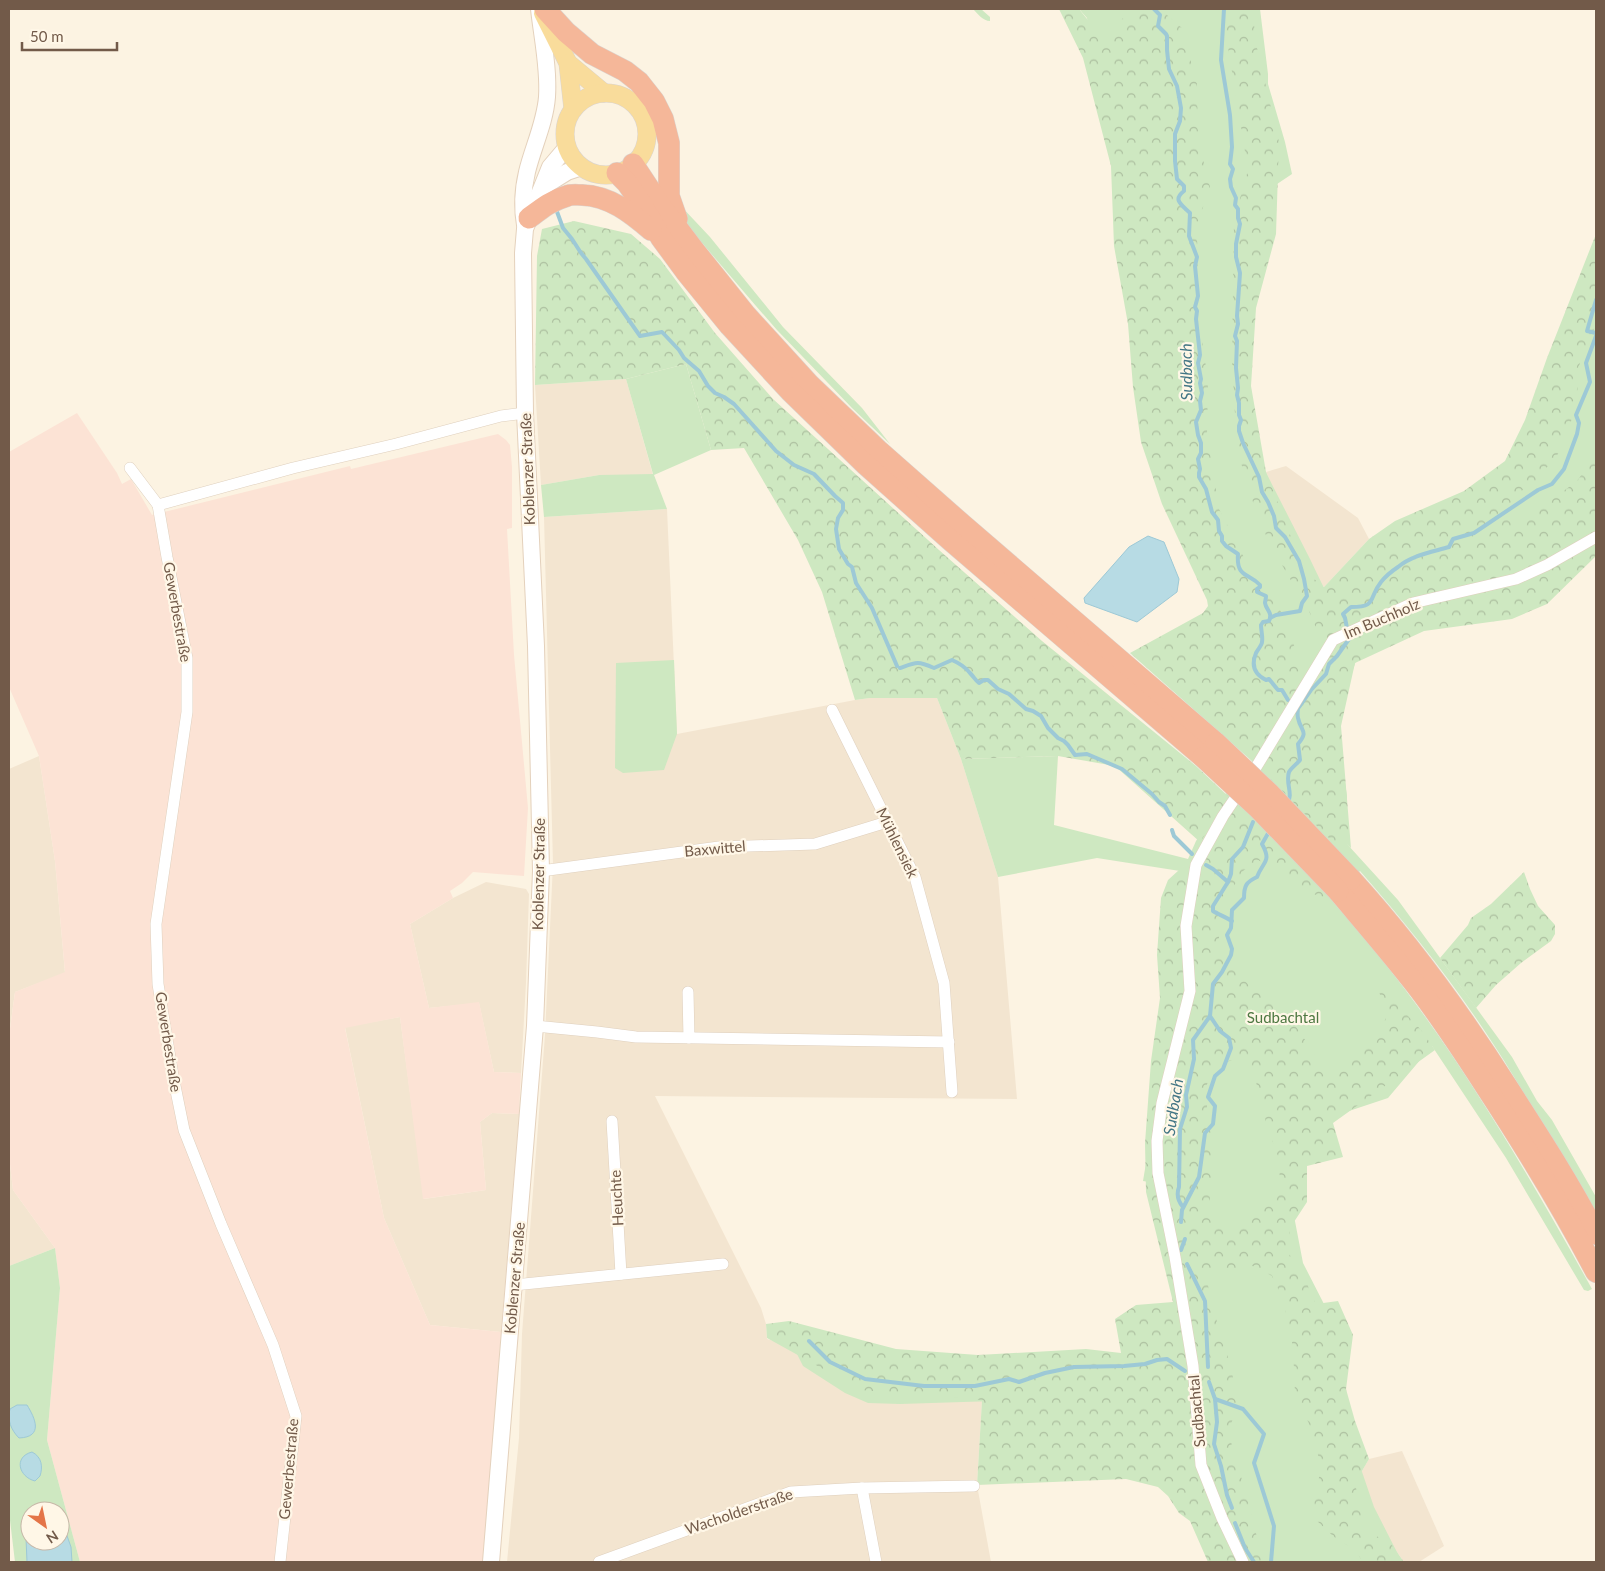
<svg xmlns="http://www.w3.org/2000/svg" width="1605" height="1571" viewBox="0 0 1605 1571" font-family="Lato,sans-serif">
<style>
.residential{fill:#f3e5d0}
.commercial{fill:#fce3d5}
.green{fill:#cee8c1;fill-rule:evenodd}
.forest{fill:url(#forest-crowns);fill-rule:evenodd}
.water{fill:#b7dbe4;stroke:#9dc9d6}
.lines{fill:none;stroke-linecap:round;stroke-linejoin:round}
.stream{stroke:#9dc9d6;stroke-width:4}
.street-casing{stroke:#dfd0be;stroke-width:12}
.secondary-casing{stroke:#e4d1bc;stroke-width:18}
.primary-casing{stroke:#dad4d0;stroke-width:19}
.highway-casing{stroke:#dad4d0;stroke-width:22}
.street{stroke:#fff;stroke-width:11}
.secondary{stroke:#fff;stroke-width:16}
.primary{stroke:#f9dc9b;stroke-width:18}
.highway{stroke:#f5b799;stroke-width:21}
.highway-bridge-casing{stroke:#dad4d0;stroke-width:22;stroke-linecap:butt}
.highway-bridge{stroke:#f5b799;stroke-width:21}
.labels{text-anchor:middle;stroke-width:4.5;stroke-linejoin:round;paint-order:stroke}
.street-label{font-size:15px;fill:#725a49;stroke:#fff7e7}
.park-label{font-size:15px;fill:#4e7842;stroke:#fff7e7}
.water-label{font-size:16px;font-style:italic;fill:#437685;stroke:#fff7e7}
</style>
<defs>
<pattern id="forest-crowns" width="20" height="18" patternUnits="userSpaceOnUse" patternTransform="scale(1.25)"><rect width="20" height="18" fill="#cee8c1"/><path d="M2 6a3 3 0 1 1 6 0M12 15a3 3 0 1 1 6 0" fill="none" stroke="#acbf9f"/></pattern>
</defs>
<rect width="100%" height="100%" fill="#fcf3e2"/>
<!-- residential -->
<g class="residential">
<path d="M626,379L653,475H599L541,485L535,385Z"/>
<path d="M1286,466L1358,518L1369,539L1324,587L1304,571L1266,472Z"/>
<path d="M667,509L677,734L855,700L870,698H937L961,759L998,877L1017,1099L655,1096L761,1308L766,1324L767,1339L982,1400L977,1485L991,1562H507L519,1438L522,1334L545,1035L553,864L544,517Z"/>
<path d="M39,756L55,861L65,973L15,992L9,1035V769Z"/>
<path d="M486,882L526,889L529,894L526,983L521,1073L494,1072L479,1003L429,1008L410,924L453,898Z"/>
<path d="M400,1017L424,1199L486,1190L480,1122L492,1113L519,1114L501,1332L430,1325L384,1218L345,1027Z"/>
<path d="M9,1156L13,1190L55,1248L9,1266Z"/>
<path d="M1402,1451L1444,1546L1419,1562H1404L1389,1541L1355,1483L1369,1459Z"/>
</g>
<!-- commercial -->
<path class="commercial" d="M77,413L117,473L122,484L131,479L152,515L350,466L351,469L498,434L506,440L510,445L512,467V528L507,529L514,655L528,808L524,876L473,872L462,883L450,891L453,898L410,924L429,1008L479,1002L494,1072L521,1073L519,1114L492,1113L480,1122L486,1190L423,1199L400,1017L345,1028L384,1218L430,1325L501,1332L484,1562H80L47,1440L60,1288L55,1248L13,1190L9,1156V1036L15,992L65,972L55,861L39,756L9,687V452Z"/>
<!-- green -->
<g class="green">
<path d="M973,9H981L990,17V21C983,21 978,14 973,9Z"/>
<path d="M1079,9H1260L1268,74V84L1285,142L1292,174L1256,198L1243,315L1253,447L1310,559L1323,586L1322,597L1499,471L1523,445L1596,263V511L1362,643L1341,705V757L1347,796V844L1398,900L1512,1057L1537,1101L1552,1120L1596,1197V1220C1559,1155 1524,1089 1482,1027C1445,972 1403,920 1360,871L1333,900L1334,903C1438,1018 1517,1154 1592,1289L1588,1291L1584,1290L1506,1158L1432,1046L1388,1098L1295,1129L1294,1216L1303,1263L1325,1306L1359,1463L1374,1507L1402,1562H1221L1193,1504L995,1401L900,1404L868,1403L845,1393L803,1366L783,1326L834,1347L1193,1377L1161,1184L1143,1181L1150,1139L1184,866L1180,871L1097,858L998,877L961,759L1058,756L1054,825L1188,859L1196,841L1226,793L1260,769L1217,605L1134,306L1087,18Z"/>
<path d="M679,204L710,237L783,327L862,408L890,444L852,408L777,330L756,306L679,216Z"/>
<path d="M686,364L711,450L654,475L667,509L544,517L541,485L599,475L653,474L626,379Z"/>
<path d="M674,660L677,734L664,770L623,773L615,768L616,663Z"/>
<path d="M55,1248L60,1288L47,1440L80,1562H15L9,1512V1266ZM30,1511H60V1541H30Z"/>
</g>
<!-- forest -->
<g class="forest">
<path d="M1059,9H1079L1104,40C1122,16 1128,9 1160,9L1182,28L1197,84L1198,139L1210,187L1197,224L1198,315L1208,380L1207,434L1219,509L1252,573L1285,617L1304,677L1324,647L1309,611L1269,543L1253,502L1237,450L1232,361L1234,220L1248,170L1226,35L1224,9H1252L1257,48L1279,142L1276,234L1256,308L1251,386L1266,472L1304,571L1324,587L1369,539L1395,521L1464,491L1505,461L1525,420L1547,358L1596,234V325L1578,368L1577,403L1562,449L1534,483L1513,496L1507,513L1518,518L1545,505L1577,481L1596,454V556L1547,604L1512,619L1424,631L1355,663L1341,726L1351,848L1343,841L1338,847L1253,762L1130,653L1203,613L1208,606L1207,600L1162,504L1141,442L1133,387L1128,324L1114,246L1111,166L1083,58Z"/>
<path d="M574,221L631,234L660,259L715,333L773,399L939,550L1042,641L1196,766L1230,798L1200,842L1115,766L1058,756L961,759L937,698H870L855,700L822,592L798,540L744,448L711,450L686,364L626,379L535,385L537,256L542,229Z"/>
<path d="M1236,803L1279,846L1330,899L1293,888L1270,866L1258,860L1243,871L1229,894L1219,924V947L1232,966L1249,985L1263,988L1280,1002L1313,1052L1323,1073L1340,1072C1356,1051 1380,1038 1388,1012L1372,977L1421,1030L1435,1050L1333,1123L1343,1157L1307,1166V1202L1290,1228L1288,1253L1306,1275L1309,1291L1316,1304L1338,1301L1353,1335L1346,1389L1355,1421L1369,1459L1355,1483L1365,1532L1389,1541L1404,1562H1363L1355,1550L1334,1537L1315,1519L1314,1496L1321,1470L1314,1435L1295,1393L1293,1347L1283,1299L1272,1276L1253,1266L1213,1274L1208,1285L1210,1298L1232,1371L1237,1407L1229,1430L1233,1452L1246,1492L1263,1562H1208L1190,1521L1179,1513L1168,1496L1158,1487L1126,1479L977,1485L982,1400L861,1390L767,1338L766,1324L789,1321L896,1349L978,1355L1086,1349L1121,1353L1115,1319L1136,1305L1173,1302L1146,1192L1145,1143L1151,1061L1160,998L1157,955L1161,898L1168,880L1190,860ZM1242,1056L1255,1078L1267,1126L1279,1159L1280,1186L1266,1206L1243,1227H1219L1209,1205L1215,1155L1207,1115V1084L1222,1064Z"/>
<path d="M1524,872L1530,889L1538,906L1555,925V934L1551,941L1521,963L1496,985L1476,1008L1440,958L1468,925L1471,918L1491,904Z"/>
</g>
<!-- water -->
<g class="water">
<path d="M1148,536L1164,542L1179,579L1177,592L1137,622L1085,603L1084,598L1129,547Z"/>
<path d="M17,1405H27C35,1418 44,1437 19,1438C11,1430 7,1420 10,1409Z"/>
<path d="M32,1452C42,1457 43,1467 40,1476L35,1481C19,1477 13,1457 32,1452Z"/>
<path d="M60,1516L71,1547L72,1562H27L26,1538L30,1520V1541H60Z"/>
</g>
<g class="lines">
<!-- stream -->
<g class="stream">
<path d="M1154,9L1160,15L1158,26L1166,34L1167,36V50L1169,69L1177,86L1181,108L1180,121L1175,134V161L1177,179L1184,186V191C1172,200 1182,205 1190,213L1189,236L1197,257L1195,266L1198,296L1195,307L1197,311L1196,319L1200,355L1198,363L1201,379L1200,383L1202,393L1200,401L1201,410L1196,422L1198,435L1201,443V453L1198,459L1200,469L1199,473V477L1206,489L1212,512L1218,520L1219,531L1222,536V541L1226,546L1238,554C1236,578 1249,573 1260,585V587L1257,589V592L1266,596C1266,599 1265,601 1265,603C1266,610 1273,612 1269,621L1263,622L1261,625C1261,630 1263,637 1262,642C1262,645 1258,649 1256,653C1251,665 1254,674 1266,680L1269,679L1278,690H1282L1288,700"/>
<path d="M1224,9L1221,60L1230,115L1232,147L1230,164L1233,169L1230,179L1231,187L1236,198L1235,205L1238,209V218L1240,224L1236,244V257L1240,273L1237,316L1238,324L1235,336L1237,341L1236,368L1238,388L1237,395L1239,403V415L1241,420L1239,426V431L1243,443L1259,477L1262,492L1268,502L1274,516L1276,528L1285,537L1299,561L1304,579L1307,596L1302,603L1300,611L1276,615L1270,618"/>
<path d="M556,209L563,228L572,239L581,253L586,259L640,336L662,332L679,350L684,358L699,371L708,386L715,393L724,397L734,404L776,451L794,465L814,474L835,496L843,503V510L838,518L836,529L839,549L848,564L852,567L856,583L872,608L897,666"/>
<path d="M1596,300L1587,331L1596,333"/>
<path d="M1347,628L1345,618L1343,614L1351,607C1378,607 1368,598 1381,582C1385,577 1392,571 1398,567C1412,555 1432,552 1449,547L1453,539L1474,533L1538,490L1552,484L1564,469L1577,434L1579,423L1576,415L1590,382L1586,363L1596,336"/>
<path d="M900,668C917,662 917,661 934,668L952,660C959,663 966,668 970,673C974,677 975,680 979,683L984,680H988L998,689L1009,694L1026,709L1033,711L1041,716L1048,728L1058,738L1064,741L1068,745L1075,755L1087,754L1122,769L1152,794L1159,802L1165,806L1170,815"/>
<path d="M1299,707L1311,690L1326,674L1329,664L1337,656L1349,639"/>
<path d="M1287,804C1294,794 1285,783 1289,772C1291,768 1297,764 1300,760L1298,744C1309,731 1301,732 1298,718C1297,714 1298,710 1298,707"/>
<path d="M1172,830L1174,836L1192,854"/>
<path d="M1206,865L1213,869L1228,882"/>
<path d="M1232,921C1227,918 1216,913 1213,911V906L1228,882L1231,874L1232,859L1243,847L1253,822"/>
<path d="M1183,1207C1178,1201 1176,1195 1179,1187L1180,1129L1187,1107L1186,1095L1194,1059L1193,1040L1210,1016L1213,984L1222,972L1231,955L1232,949L1227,935L1231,928L1232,910L1244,898C1244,886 1246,882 1257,877C1263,861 1272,862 1262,844L1270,830"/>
<path d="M1181,1222L1182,1210L1199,1177L1205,1133L1213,1124L1215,1106L1208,1097L1215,1076L1223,1069L1231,1048L1229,1038L1220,1031L1210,1016"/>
<path d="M1181,1250L1185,1239"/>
<path d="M1187,1264L1205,1301L1208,1367"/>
<path d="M809,1341L830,1362L865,1379L924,1386H975L1009,1379L1019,1382L1045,1373L1074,1367L1124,1366L1145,1364L1157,1360L1167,1359L1185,1371"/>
<path d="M1209,1382L1215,1399L1217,1422L1214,1444L1221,1466L1227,1495L1232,1508"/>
<path d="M1215,1399L1243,1409L1264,1434L1254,1463L1274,1526L1271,1562"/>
<path d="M1235,1523L1245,1548L1254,1562"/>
</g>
<!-- street casing -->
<g class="street-casing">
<g id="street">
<path d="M130,468L158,505L167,557L187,658V712L156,924L158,984L173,1076L184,1130L221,1224L273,1345L296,1416L280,1562"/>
<path d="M158,505L293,468L396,444L501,416L525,413"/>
<path d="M832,710L915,877L944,983L952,1092"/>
<path d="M541,871L719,847L815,844L887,822"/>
<path d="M688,992L689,1038"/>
<path d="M535,1026L597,1032L636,1037L949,1042"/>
<path d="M612,1121L621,1274"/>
<path d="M514,1285L723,1264"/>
<path d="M862,1488L876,1562"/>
<path d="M599,1562L791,1492L862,1488L974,1486"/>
<path d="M1243,1562L1222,1518L1201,1465L1193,1366L1175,1257L1158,1173L1157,1141L1162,1103L1190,991L1186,926L1196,865L1223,816L1255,769L1333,640L1413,603L1516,579L1547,565L1596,537"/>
</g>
</g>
<!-- secondary casing -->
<g class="secondary-casing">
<g id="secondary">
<path d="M543,187L567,172L582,167"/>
<path d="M525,225C522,208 523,189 527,172C533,147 545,123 547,97C549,68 542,37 539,9"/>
<path d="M491,1562L535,1026L541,871L536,646L525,413L523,253L525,229L550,167L567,147"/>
</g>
</g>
<!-- primary casing -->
<g class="primary-casing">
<g id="primary">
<path d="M543,13L568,63L573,109"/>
<path d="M568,63L604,93"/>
<circle cx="606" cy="134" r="41"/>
</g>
</g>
<!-- highway casing -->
<g class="highway-casing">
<g id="highway">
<path d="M545,9L566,32L592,54L625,71L639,82L654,101L663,119L669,143V196L677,219"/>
<path d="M633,164L660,205L694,250L746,315L809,384L879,451L963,525L1216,743"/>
<path d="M617,173L627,183L642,205L661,238L686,272L730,326L790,391L866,465L950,540L1203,757"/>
<path d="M529,218C541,209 552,200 567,196C571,194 577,195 582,195C610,196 631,213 651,230"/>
<path d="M1351,879C1410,944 1461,1014 1508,1088C1539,1136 1570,1184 1596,1234"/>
<path d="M1338,891C1364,922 1390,952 1415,984C1440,1016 1462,1050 1484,1084C1524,1145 1562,1207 1596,1272"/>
</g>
</g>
<!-- street -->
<use href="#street" class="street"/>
<!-- secondary -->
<use href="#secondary" class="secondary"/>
<!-- primary -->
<use href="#primary" class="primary"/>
<!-- highway -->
<use href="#highway" class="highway"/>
<!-- highway-bridge casing -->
<g class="highway-bridge-casing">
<g id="highway-bridge">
<path d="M1216,743L1270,794L1351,879"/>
<path d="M1203,757L1258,808L1338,891"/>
</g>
</g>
<!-- highway-bridge -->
<use href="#highway-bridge" class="highway-bridge"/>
</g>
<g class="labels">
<!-- street labels -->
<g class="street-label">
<text transform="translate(528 469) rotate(-92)" y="5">Koblenzer Straße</text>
<text transform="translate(177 612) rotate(80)" y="5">Gewerbestraße</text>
<text transform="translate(1382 619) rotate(-23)" y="5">Im Buchholz</text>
<text transform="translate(897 843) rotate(64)" y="5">Mühlensiek</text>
<text transform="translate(715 849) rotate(-5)" y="5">Baxwittel</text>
<text transform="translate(539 874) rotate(-89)" y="5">Koblenzer Straße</text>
<text transform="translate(168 1042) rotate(81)" y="5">Gewerbestraße</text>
<text transform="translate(617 1198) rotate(-93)" y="5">Heuchte</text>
<text transform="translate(515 1278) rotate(-85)" y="5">Koblenzer Straße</text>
<text transform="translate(1197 1411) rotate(-95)" y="5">Sudbachtal</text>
<text transform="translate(289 1469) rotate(-85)" y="5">Gewerbestraße</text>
<text transform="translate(739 1512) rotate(-19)" y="5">Wacholderstraße</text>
</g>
<!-- park labels -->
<g class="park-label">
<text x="1283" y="1023">Sudbachtal</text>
</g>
<!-- water labels -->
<g class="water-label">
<text transform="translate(1186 372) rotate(-91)" y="6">Sudbach</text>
<text transform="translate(1173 1107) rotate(-81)" y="6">Sudbach</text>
</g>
</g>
<!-- border -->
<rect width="1605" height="1571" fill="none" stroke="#725a49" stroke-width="20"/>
<!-- north arrow -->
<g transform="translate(45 1526) rotate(147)"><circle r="24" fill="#fff7e7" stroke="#c7b8a8"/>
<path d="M0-4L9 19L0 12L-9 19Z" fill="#e47548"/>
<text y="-8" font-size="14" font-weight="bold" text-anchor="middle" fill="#725a49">N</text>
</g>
<!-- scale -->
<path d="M22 42v8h95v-8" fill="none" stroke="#725a49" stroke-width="2.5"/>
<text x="30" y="42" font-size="15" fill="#725a49" stroke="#fff7e7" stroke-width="4" paint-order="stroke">50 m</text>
</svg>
